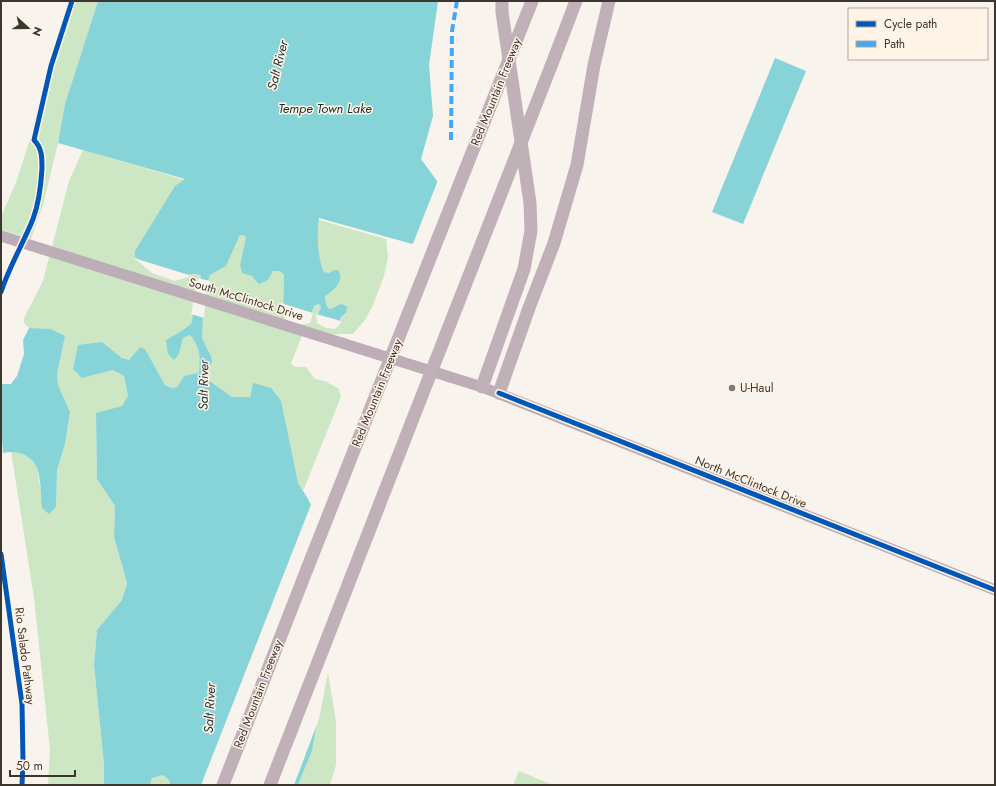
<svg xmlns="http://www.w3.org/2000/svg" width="996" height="786" viewBox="0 0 996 786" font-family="Jost,sans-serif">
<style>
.green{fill:#cde6c4}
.water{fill:#86d3d8}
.pier{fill:#f9f3ed}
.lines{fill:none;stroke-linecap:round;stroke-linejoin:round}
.major{stroke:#bdadb6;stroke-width:11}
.highway{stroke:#c0b0b7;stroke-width:13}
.highway-bridge{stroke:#c0b0b7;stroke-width:13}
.quiet{stroke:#3fa9f5;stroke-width:4;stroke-dasharray:8 4;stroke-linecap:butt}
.cycleway-casing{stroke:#fff4e7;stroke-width:8}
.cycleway{stroke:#0057b8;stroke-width:5}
.poi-dot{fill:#7f7871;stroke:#fff4e7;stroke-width:1.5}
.labels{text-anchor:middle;stroke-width:3;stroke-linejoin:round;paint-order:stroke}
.street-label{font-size:12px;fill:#3d362e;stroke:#fff4e7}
.poi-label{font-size:12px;fill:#3d362e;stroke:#fff4e7;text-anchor:start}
.water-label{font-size:13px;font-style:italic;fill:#1b2f31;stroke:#fff4e7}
</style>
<rect width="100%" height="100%" fill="#f9f3ed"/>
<!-- green -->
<g class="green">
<path d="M68,1H98L65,104L58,143L43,205L31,239L1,230V217L17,180L30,139L44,81Z"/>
<path d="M83,150L185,180L175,279C183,276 193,270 201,276L191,324L183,330L166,340L179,354L183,338L189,335C202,341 200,362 200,373L184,376L177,387L172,388L165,385L145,349L140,347L129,360L122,358L102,342L82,378L113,370L124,376L128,396L122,406L96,414L97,479L115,506L114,537L127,583L122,600L97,630L94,665L104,765V785H48L50,750L34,598L11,451L27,455L37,467L40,487L56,507L57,470L65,444L70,412L58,385L57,374L65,336L51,329L29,328L24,323V318L43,281L69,181Z"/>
<path d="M319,220L386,239L388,257L384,276L373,305L365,320L353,334H303L291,363L294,367H306L315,379L325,381L339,389L341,397L303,491L298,483L253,384L250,397H232L203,377L211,356L202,338L204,294L210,275L226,266L240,235H243L246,237L240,265L242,273L268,280L273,271H280L284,275L283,312L314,306L318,304L320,305L321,308L318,313L339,323L341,317L346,313L338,305L332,309H328C320,299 330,281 334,270L329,273L324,272C317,257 317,236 319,220Z"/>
<path d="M327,666L336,722V765L330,785H298L312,751Z"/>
<path d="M519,771L553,785H513Z"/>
<path d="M163,775L169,780L170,785H150L152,778Z"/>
</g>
<!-- water -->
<g class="water">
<path d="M98,1H438L429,65L433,116L421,159L440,185L416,245L319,218C317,234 317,257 324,272L329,273L334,270H338C345,281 334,290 325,296L326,305L329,309C336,309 339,300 347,307L346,313L341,317L339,323L319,321L318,313L321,308L320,305L318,304L314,306L308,322L283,312L284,275L280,271H273L268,280L259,284L252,276L242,273L240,265L246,237L243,235H240L226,266L210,275L204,294L202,338L211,356L212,362L204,377L232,397H250L253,383L271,388L281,401L298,483L308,499L331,543L327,666L312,751L298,785H170L169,780L163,775L152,778L150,785H104V765L94,665L97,630L122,600L127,583L114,537L115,506L97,479L96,413L122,406L128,396L124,376L113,370L82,378L73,369L78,345L102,342L122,358L129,360L140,347L145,349L165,385L172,388L177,387L184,376L199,373C200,361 201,353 195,342C193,339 193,337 189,335L183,338L179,354L174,360L168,354L166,340L183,330L191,324L201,276C191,269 183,280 174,279C158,277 147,266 135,257V251L175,186L185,179L58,143L65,104Z"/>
<path d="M775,58L806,71L743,224L712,212Z"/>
<path d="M29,328L51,329L65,336L57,374L58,385L70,412L65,444L57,470L56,507L49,514L42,508C41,497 41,478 37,468C31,454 16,450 3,453L1,426V384H11L17,376L24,354L23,340Z"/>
</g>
<!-- pier -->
<g class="pier">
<path d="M438,180L442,186L418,246L416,247L412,246Z"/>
<path d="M134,258L192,276L174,281L152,273Z"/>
<path d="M198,278L210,281L206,294L204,318L191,314Z"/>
<path d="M281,303L313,313L310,323L300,325L287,321L281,312Z"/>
<path d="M316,314L341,321L340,324L335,329L326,328L317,323Z"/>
<path d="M312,502L333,543L329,667L319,719L294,785H201Z"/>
</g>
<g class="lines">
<!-- major -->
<path class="major" d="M1,236L482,387L995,590"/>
<!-- highway -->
<g class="highway">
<path d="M555,56L576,1"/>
<path d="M482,387L524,269L531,231L530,203L502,12V1"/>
<path d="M499,393L529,308L554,243L577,165L594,65L609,1"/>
<path d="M223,785L307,569"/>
<path d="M270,785L412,421"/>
</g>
<!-- highway-bridge -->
<g class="highway-bridge">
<path d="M412,421L555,56"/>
<path d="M307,569L532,1"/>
</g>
<!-- quiet -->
<path class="quiet" d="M451,140L452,31L457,1"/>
<!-- cycleway casing -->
<g class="cycleway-casing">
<g id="cycleway">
<path d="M1,292C9,267 23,244 33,219C39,203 41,186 42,168C42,157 42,148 34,140L51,66L72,1"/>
<path d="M499,393L995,590"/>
<path d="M1,554L22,704L23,761L22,785"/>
</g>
</g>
<!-- cycleway -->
<use href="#cycleway" class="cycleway"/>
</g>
<!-- markers -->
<circle class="poi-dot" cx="732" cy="388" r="4"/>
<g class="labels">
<!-- street labels -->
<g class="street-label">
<text transform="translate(496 92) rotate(-68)" y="4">Red Mountain Freeway</text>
<text transform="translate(246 299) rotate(17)" y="4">South McClintock Drive</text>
<text transform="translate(377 393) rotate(-68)" y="4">Red Mountain Freeway</text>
<text transform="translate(751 482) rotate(22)" y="4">North McClintock Drive</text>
<text transform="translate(25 656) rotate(83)" y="4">Rio Salado Pathway</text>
<text transform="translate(258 694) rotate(-69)" y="4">Red Mountain Freeway</text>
</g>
<!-- poi labels -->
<g class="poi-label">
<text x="740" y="392">U-Haul</text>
</g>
<!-- water labels -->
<g class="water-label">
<text transform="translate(277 65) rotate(-76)" y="5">Salt River</text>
<text x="325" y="113">Tempe Town Lake</text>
<text transform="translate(203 385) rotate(-89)" y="5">Salt River</text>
<text transform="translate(209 708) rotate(-87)" y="5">Salt River</text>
</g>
</g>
<!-- border -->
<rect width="996" height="786" fill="none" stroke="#3d362e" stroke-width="4"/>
<!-- legend -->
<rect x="848" y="8" width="140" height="52" fill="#fff4e7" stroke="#b1a89d"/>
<rect x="856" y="21" width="20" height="6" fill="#0057b8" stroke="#b1a89d"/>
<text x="884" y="28" font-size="12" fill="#3d362e">Cycle path</text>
<rect x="856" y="41" width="20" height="6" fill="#3fa9f5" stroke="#b1a89d"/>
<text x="884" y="48" font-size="12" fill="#3d362e">Path</text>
<!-- north arrow -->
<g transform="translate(28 28) rotate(111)" stroke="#fff4e7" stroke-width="3" paint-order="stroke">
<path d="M0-3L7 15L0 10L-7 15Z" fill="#3d362e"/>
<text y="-6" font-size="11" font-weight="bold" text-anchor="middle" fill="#3d362e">N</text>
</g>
<!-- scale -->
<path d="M10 770v6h65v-6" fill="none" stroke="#3d362e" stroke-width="2"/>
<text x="16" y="770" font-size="12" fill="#3d362e" stroke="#fff4e7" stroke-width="3" paint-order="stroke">50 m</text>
</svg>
